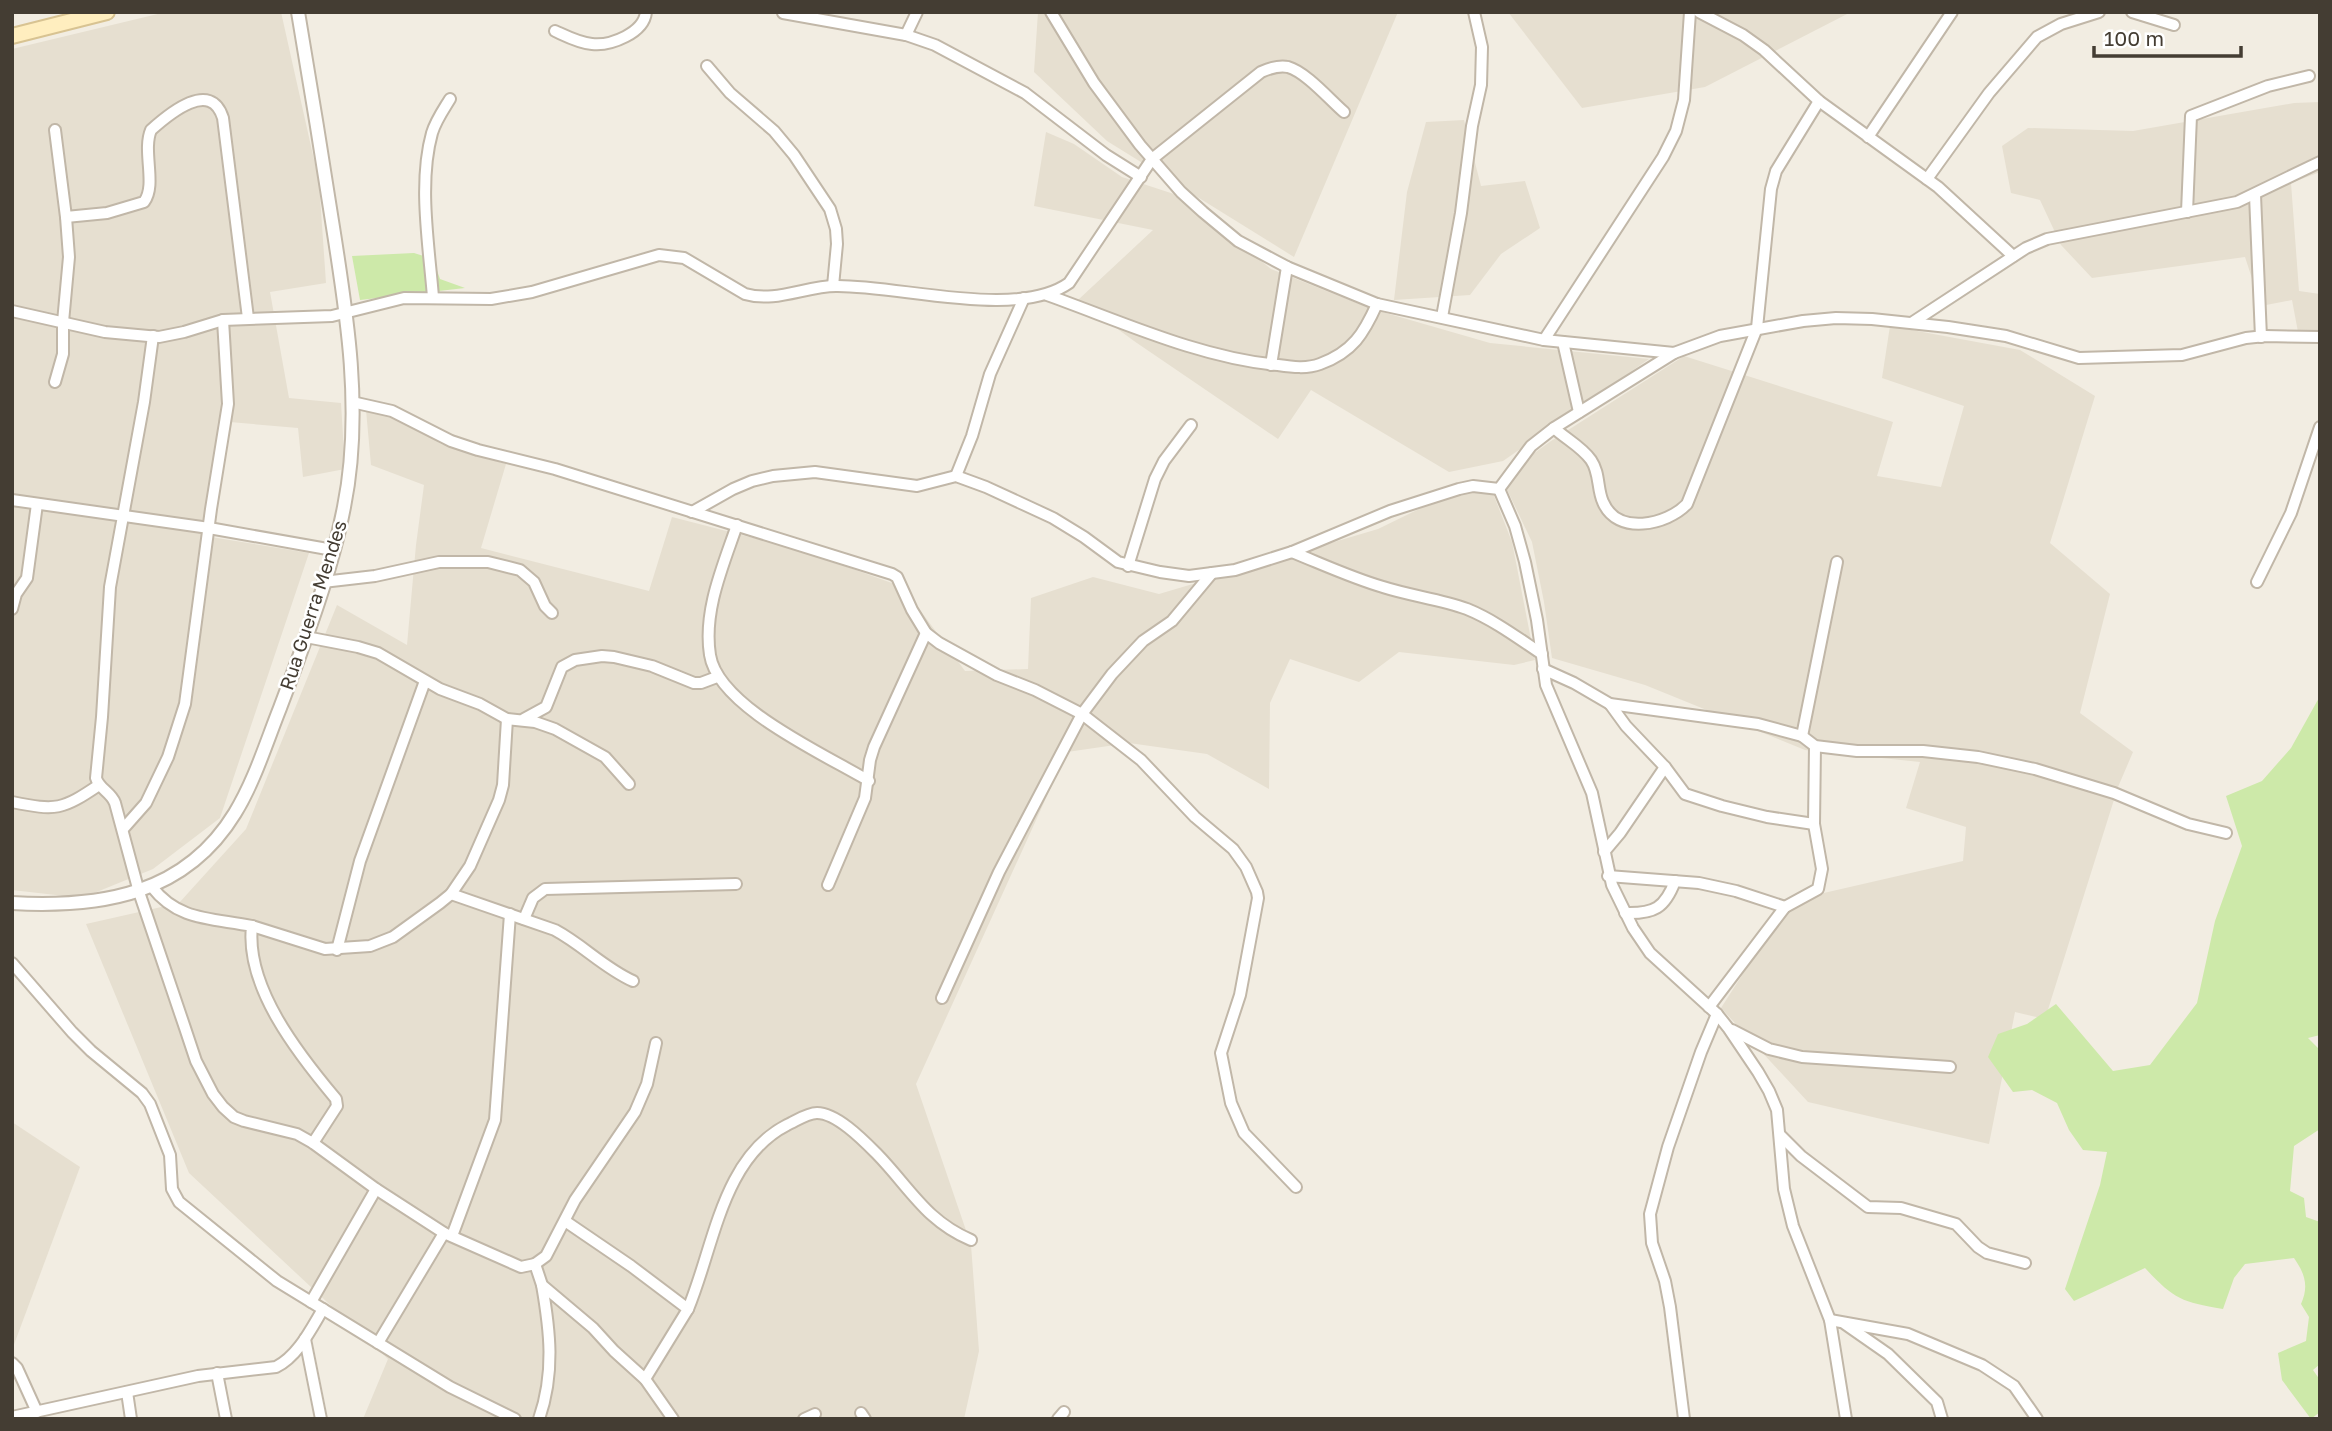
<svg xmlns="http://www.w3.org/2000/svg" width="2332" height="1431" viewBox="0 0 2332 1431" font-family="'Golos Text',sans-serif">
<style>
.residential{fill:#e6dfd0}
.green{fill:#cde9a9}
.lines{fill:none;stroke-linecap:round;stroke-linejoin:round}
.minor-casing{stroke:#c1b7a8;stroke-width:14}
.tertiary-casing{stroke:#c1b7a8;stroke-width:16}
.secondary-casing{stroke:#d8c392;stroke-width:18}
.minor{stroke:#fff;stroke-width:10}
.tertiary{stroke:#fff;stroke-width:12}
.secondary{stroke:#ffeebf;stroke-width:14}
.labels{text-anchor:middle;stroke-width:5;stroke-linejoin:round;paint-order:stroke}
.street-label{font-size:19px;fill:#443d33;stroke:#fff}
</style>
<rect width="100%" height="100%" fill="#f2ede2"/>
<!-- residential -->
<g class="residential">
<path d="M166,12H281L319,182L326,283L270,292L289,398L341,403L345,469L303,477L298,428L218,421L211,537L309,553L220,818L153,869L82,898L12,890V49Z"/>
<path d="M1038,12H1398L1294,257L1107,141L1034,72Z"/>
<path d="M1508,12H1851L1705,87L1582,108Z"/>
<path d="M2320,102V172L2291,183L2299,291L2320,294V332H2298L2292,300L2261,306L2245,257L2092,278L2061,245L2040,200L2011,193L2002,146L2028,128L2133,131L2294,103Z"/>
<path d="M1464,120L1481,186L1525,181L1540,228L1501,254L1470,295L1394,300L1407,192L1426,122Z"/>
<path d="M1046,132L1074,144L1122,177L1183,197L1271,269L1372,309L1490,343L1649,359L1503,461L1449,472L1311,390L1278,439L1134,341L1078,300L1153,230L1034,206Z"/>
<path d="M1890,326L2020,350L2095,396L2050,543L2110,594L2080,713L2133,752L2118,787L2045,1019L2015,1012L1989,1144L1808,1102L1721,1008L1780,916L1802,898L1963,861L1966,827L1906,808L1920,762L1805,750L1645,685L1552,658L1544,602L1532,542L1501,477L1551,441L1684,356L1893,422L1877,476L1941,487L1964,406L1882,378Z"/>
<path d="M366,410L394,414L441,444L506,464L481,548L649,591L672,517L800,550L903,587L965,671L1028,669L1031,598L1093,577L1159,594L1378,529L1460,489L1489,483L1512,542L1535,660L1514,665L1399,652L1359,682L1290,659L1270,703L1269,789L1207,754L1129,743L1067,752L916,1084L971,1245L979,1351L964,1419H363L388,1359L189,1173L86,924L179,903L246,829L337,605L407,645L416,545L424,485L371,465Z"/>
<path d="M12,1122L80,1167L12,1350Z"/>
</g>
<!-- green -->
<g class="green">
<path d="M414,253L433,259L440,279L465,288L360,300L352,256Z"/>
<path d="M2320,696V1035L2308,1038L2320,1050V1129L2294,1146L2290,1191L2304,1198L2306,1217L2320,1222V1364L2313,1370L2320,1380V1412L2311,1419L2282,1380L2278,1353L2306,1341L2309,1317L2301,1304C2309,1286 2305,1274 2294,1258L2245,1264L2234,1278L2223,1309C2181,1302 2174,1299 2145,1268L2074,1301L2065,1289L2100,1185L2107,1152L2083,1150L2069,1130L2057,1103L2032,1090L2013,1092L1988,1057L1998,1034L2027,1024L2056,1004L2113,1071L2150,1065L2197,1003L2215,921L2242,846L2226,796L2262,781L2291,748Z"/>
</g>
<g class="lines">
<!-- minor casing -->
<g class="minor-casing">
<g id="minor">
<path d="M1051,12L1094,83L1140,145L1181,192L1203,212L1238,241L1287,267L1377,304L1544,340L1674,353L1720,336L1803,321L1836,318L1872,319L1948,327L2006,336L2079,358L2182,355L2246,338L2265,336L2320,337"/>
<path d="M1699,12L1743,35L1764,50L1819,101L1938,187L2013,256"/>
<path d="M2132,12L2174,25"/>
<path d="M783,13L906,35L935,45L1025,93L1106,155L1141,177"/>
<path d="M555,31C566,36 579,43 592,44C611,46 644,33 646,12"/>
<path d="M906,35L917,12"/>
<path d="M707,66L730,93L774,131L794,155L830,209L836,229L837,244L833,286"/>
<path d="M55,130L66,217L69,257L63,322V354L55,382"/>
<path d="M1868,137L1952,12"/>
<path d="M1927,179L1989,93L2037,37L2061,24L2099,12"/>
<path d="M2255,195L2261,337"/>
<path d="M2187,212L2191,116L2268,86L2309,76"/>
<path d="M66,217L107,213L144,202C157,185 142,151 151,130C170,113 211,79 223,118L248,318"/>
<path d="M1047,295C1120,321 1200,358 1278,365C1292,367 1307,369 1320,364C1353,352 1364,333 1377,304"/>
<path d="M433,297C429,246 418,183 432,133C436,120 444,109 450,99"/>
<path d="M12,311L105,332L159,337L184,332L223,320L332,316L404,298L491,299L532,292L659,255L684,258L745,294C775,303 806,286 836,286C899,285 1017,320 1069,283L1152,159L1261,72C1270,68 1279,65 1288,67C1306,72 1330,100 1344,112"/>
<path d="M1442,317L1461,213L1472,126L1481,85L1482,47L1474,12"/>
<path d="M1913,322L2026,248L2047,239L2237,202L2320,162"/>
<path d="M153,336L144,402L110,587L102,717L96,778C99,789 111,792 115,803L139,892L185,1028L196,1061L213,1094L223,1107L234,1117L244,1121L297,1134L313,1143L376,1189L444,1233L521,1267L535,1264L542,1285L593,1328L614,1351L645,1379L673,1419"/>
<path d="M1544,340L1663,157L1676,131L1684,100L1690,12"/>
<path d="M1563,342L1579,412"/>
<path d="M1271,365L1287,267"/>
<path d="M352,402L392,411L451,441L478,450L555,469L892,574L897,577L912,610L926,633L939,643L997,675L1035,690L1082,714L1141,760L1195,817L1233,849L1246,867L1257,892L1258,898L1240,995L1221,1053L1231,1103L1244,1133L1296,1187"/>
<path d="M1554,428C1566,439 1582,447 1591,460C1600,473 1597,489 1603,502C1617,536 1667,525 1687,504L1757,328L1771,189L1776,171L1819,101"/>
<path d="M956,476L972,436L990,374L1024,298"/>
<path d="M1499,489L1515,526L1525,562L1537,620L1546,685L1592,793L1612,885L1633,928L1650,953L1717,1014L1729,1029L1758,1072L1769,1091L1777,1110L1784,1189L1793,1226L1830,1320L1846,1419"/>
<path d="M12,500L209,528L333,550"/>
<path d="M692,512L733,489L752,481L773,476L815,472L917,486L956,476L986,487L1053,518L1084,537L1118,562L1160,572L1189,576L1235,570L1292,552L1390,511L1459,489L1473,486L1499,489L1531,446L1554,428L1674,353"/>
<path d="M737,525C723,566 703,611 710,655C718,707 826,755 869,781"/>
<path d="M1292,552C1322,564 1352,578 1383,587C1411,596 1440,599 1467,609C1494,620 1518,638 1542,654"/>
<path d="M1128,566L1155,479L1164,461L1191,425"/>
<path d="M323,582L375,576L439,562H488L520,570L534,582L545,606L552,613"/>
<path d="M2257,582L2291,513L2320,427"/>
<path d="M12,609L16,594L27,578L37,504"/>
<path d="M306,637L358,647L378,653L440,689L480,704L507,719L535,722L555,729L605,757L629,784"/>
<path d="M1543,669L1574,683L1610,704L1758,724L1802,736L1815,746L1857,751H1923L1978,757L2035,769L2114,793L2188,824L2226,833"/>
<path d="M1610,704L1626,726L1665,767L1685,794L1722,806L1767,817L1814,824"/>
<path d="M524,719L546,707L562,667L575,660L602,656L614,657L652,666L694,683H701L717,677"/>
<path d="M1802,736L1837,562"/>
<path d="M12,802C57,811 62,810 99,785"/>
<path d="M123,829L146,803L168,757L185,704L211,509L228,404L223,320"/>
<path d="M1604,852L1620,833L1665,767"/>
<path d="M1608,876L1699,883L1736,891L1785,907"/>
<path d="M828,885L865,798L870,760L874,747L926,633"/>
<path d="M152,887C178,921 212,918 252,926C245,987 299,1055 336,1099L337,1106L313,1143"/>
<path d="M451,894L555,930C583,945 604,968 633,981"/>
<path d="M1625,913C1654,914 1665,908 1675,881"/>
<path d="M524,919L533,898L545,889L736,884"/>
<path d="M252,926L325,949L370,946L393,937L440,903L451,894L470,866L499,800L503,785L507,719"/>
<path d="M337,950L360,861L425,681"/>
<path d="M12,963L72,1032L91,1051L142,1093L150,1104L170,1155L172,1189L179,1202L277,1281L450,1387L515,1419"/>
<path d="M942,998L999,872L1082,714L1112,674L1143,641L1172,621L1212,573"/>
<path d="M1709,1007L1785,907L1818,889L1822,869L1814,824L1815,746"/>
<path d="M1732,1030L1769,1049L1802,1057L1950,1067"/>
<path d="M1780,1135L1801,1156L1868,1207L1901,1208L1956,1224L1978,1247L1987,1253L2025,1263"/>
<path d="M565,1221L631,1266L688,1309L645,1379"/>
<path d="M452,1236L495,1120L510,914"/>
<path d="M535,1264L546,1256L575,1200L635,1112L647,1084L656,1043"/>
<path d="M311,1302L376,1189"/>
<path d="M688,1309C714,1247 722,1158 787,1125C796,1121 807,1113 817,1113C837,1113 864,1141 877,1154C910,1188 926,1221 971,1240"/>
<path d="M1830,1320L1908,1334L1982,1365L2014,1386L2037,1419"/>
<path d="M1845,1324L1888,1354L1937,1402L1942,1419"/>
<path d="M305,1339L321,1419"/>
<path d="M378,1343L444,1233"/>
<path d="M12,1363L17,1368L37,1412"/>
<path d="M217,1373L226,1419"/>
<path d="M127,1392L131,1419"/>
<path d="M861,1413L865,1419"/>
<path d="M12,1417L198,1376L276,1367C298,1356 311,1329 323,1309"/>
<path d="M539,1419C555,1373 550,1331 542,1285"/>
<path d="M804,1419L815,1414"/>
<path d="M1058,1419L1064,1412"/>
<path d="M1684,1419L1670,1307L1665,1281L1652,1243L1650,1214L1668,1147L1701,1052L1717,1014"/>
</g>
</g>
<!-- tertiary casing -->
<g class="tertiary-casing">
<path id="tertiary" d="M12,903C101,908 185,895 235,813C255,780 266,743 280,708C304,644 331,574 344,507C363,413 347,314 332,221C321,151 310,82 298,12"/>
</g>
<!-- secondary casing -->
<g class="secondary-casing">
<path id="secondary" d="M12,36L107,12"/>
</g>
<!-- minor -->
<use href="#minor" class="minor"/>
<!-- tertiary -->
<use href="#tertiary" class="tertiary"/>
<!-- secondary -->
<use href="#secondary" class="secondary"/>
</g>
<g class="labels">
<!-- street labels -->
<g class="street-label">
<text transform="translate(313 605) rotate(-72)" y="7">Rua Guerra Mendes</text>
</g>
</g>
<!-- border -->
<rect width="2332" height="1431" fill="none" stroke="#443d33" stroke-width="28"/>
<!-- scale -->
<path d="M2094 46v10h147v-10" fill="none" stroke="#443d33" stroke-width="3.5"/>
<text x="2104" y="46" font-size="21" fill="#443d33" stroke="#ffffff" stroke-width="5" paint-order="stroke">100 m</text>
</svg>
